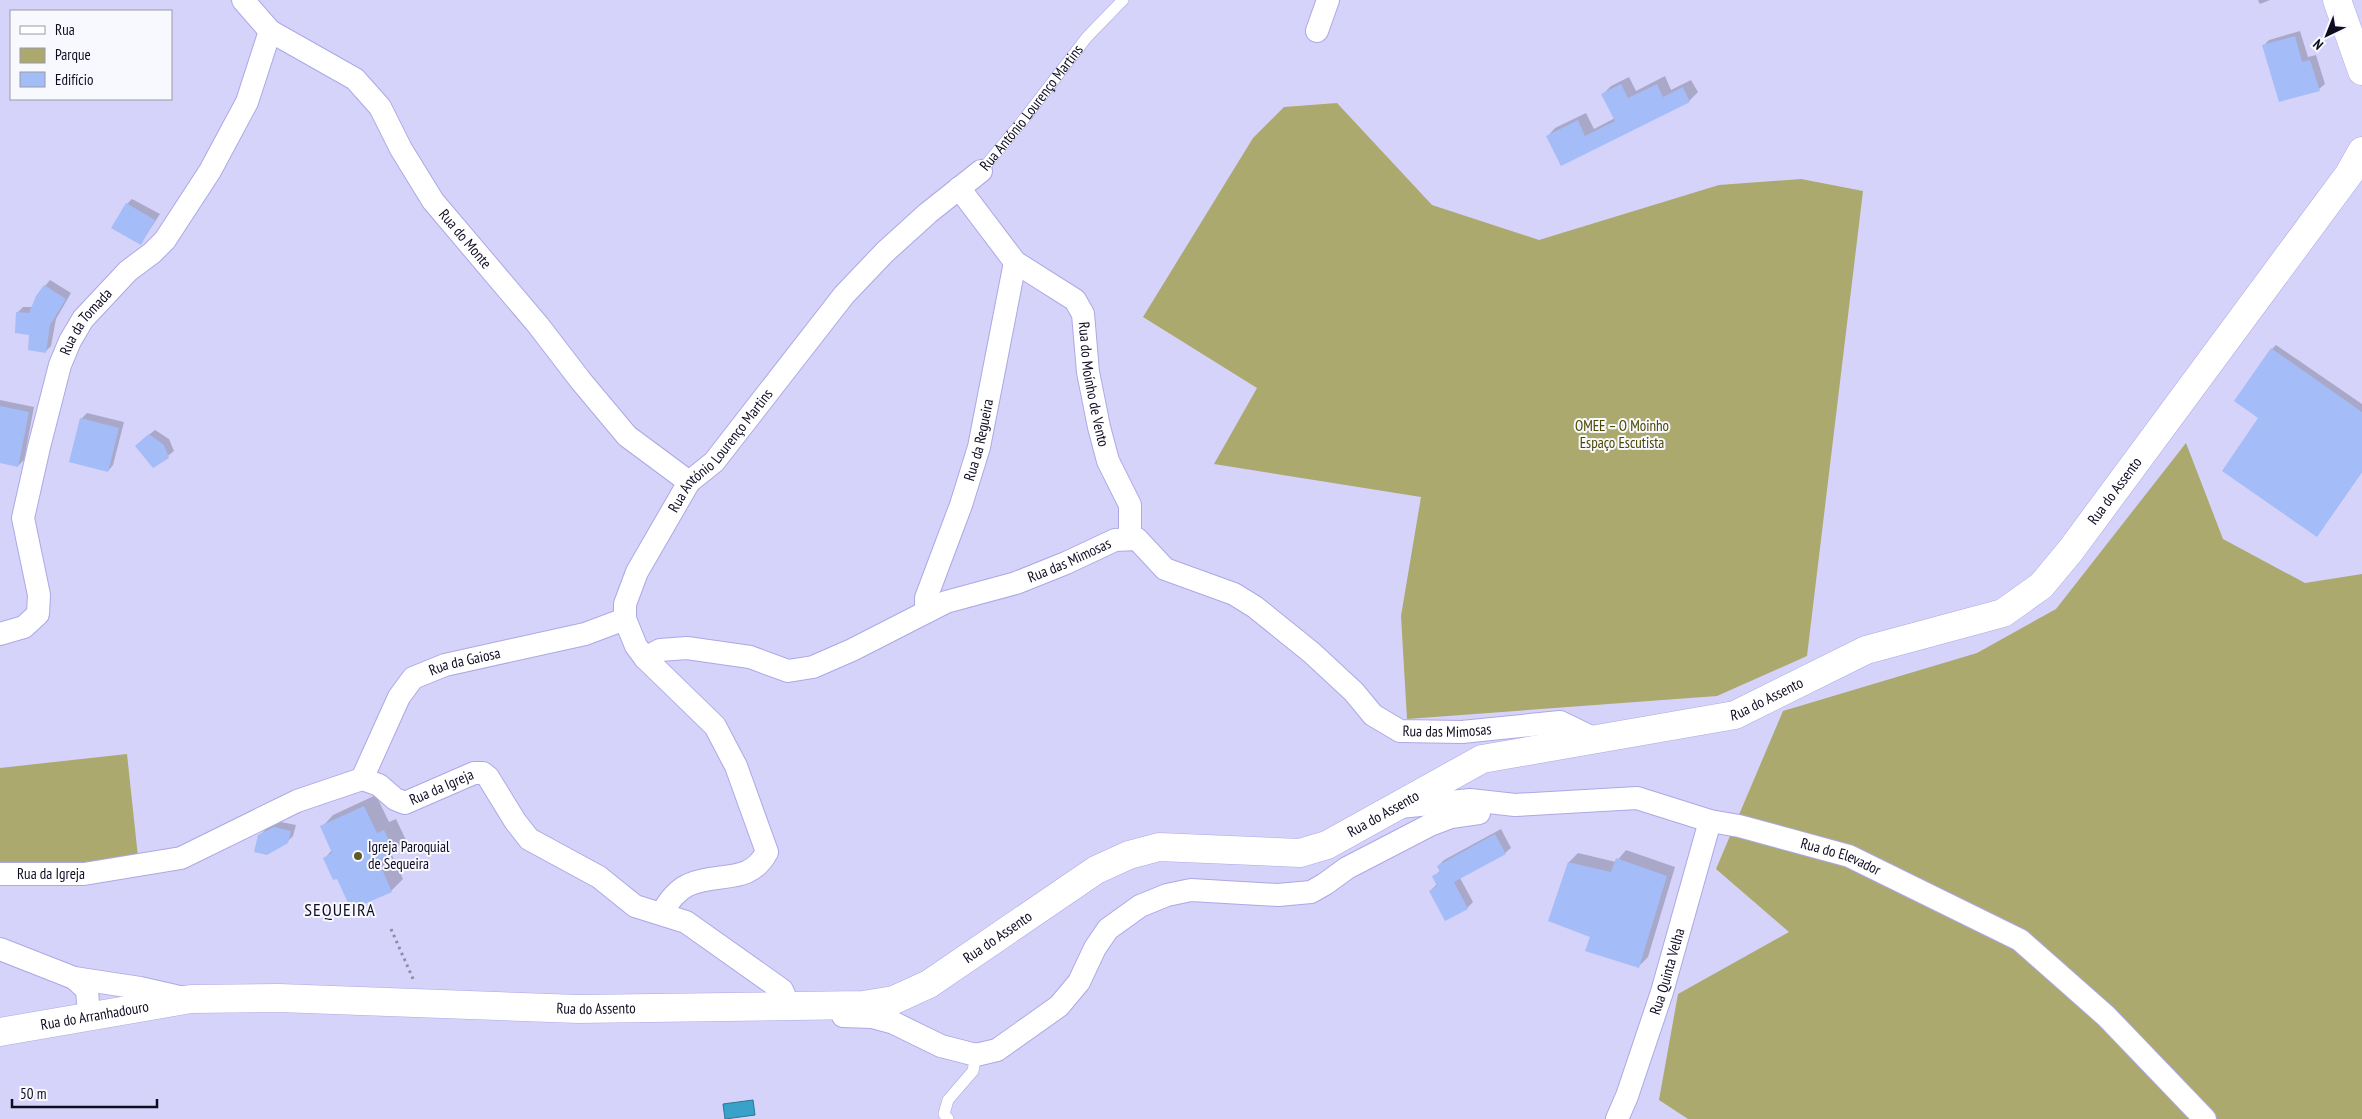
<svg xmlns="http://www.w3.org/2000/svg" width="2362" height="1119" viewBox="0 0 2362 1119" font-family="'PT Sans Narrow',sans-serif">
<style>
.green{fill:#aba96d}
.water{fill:#38a2c9;stroke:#2c7597}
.shadow{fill:#0003}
.building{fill:#a4bcf7}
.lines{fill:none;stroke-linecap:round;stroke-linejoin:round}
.lane-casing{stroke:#aca8e5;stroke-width:12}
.street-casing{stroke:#aca8e5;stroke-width:24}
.secondary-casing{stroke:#aca8e5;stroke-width:29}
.path{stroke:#8d8aab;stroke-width:3;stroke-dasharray:2.5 4;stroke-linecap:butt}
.lane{stroke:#fff;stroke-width:11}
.street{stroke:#fff;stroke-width:22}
.secondary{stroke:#fff;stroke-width:28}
.poi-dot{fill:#5d5b27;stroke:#f8f8ff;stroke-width:2}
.labels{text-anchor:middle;stroke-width:4;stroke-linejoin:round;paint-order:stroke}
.street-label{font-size:15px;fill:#0f0c21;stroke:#f8f8ff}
.park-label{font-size:15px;fill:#4a4700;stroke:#f8f8ff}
.poi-label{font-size:15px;fill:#0f0c21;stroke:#f8f8ff;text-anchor:start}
.quarter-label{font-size:18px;letter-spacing:1px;fill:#0f0c21;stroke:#f8f8ff}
</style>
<rect width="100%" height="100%" fill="#d5d3fa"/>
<!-- green -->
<g class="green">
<path d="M1337,103L1432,205L1539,240L1719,185L1801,179L1863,191L1807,656L1717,696L1407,719L1401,616L1421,497L1214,464L1257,388L1143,317L1253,138L1284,107Z"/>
<path d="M2186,443L2223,539L2305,583L2362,574V1119H1688L1659,1100L1678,994L1789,932L1716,869L1783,711L1977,653L2056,609Z"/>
<path d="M127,754L138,857L0,870V768Z"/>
</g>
<!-- water -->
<path class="water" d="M753,1100L755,1115L725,1119L723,1104Z"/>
<!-- shadow -->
<g class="shadow">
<path d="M2258,0H2270L2260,4Z"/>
<path d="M2300,31L2308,57L2316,55L2325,84L2319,89L2264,45L2269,40Z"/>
<path d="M1665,76L1671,90L1691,80L1698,92L1689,101L1561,165L1547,137L1555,128L1586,113L1594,129L1615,118L1603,94L1611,86L1629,77L1636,91Z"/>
<path d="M132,199L160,214L141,243L127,204Z"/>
<path d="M50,280L71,293L56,319L51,346L45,352L30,333L18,312L23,307H33L45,286Z"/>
<path d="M2276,345L2362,404V472L2317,536L2260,418L2272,349Z"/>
<path d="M0,400L34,407L24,460L18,466L0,462Z"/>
<path d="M87,413L124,422L113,465L108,471L81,419Z"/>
<path d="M155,430L169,439L174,451L154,467L142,440Z"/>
<path d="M376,795L389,822L396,819L406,840L391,853L403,879L391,891L362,900L338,877L325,858L332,850L322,827L333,815Z"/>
<path d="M281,822L296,825L293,836L287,842L260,835L266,829Z"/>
<path d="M1501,829L1511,848L1505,853L1460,878L1473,902L1467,908L1445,919L1430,891L1437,884L1433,877L1441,870L1438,866L1444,860Z"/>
<path d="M1626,850L1675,867L1648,957L1639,966L1591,937L1549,920L1569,862L1578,853L1616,862Z"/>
</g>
<!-- building -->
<g class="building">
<path d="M2295,36L2302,62L2310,60L2320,91L2279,102L2262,45Z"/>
<path d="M1621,84L1628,98L1657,84L1663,97L1683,87L1690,102L1561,166L1546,136L1578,120L1585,136L1615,121L1601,94Z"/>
<path d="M126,203L155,220L141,245L111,228Z"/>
<path d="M44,285L66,299L50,325L46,353L28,350L29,335L15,333L16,312L29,313L36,296Z"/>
<path d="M2271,348L2362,412V472L2317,537L2222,471L2258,418L2234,401Z"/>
<path d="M0,406L29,412L18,467L0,463Z"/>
<path d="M80,418L119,428L108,472L69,462Z"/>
<path d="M149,434L164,445L169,458L153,468L135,446Z"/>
<path d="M364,806L377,833L384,830L395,853L378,860L392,892L362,905L361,902L350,907L337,879L333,880L323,858L332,853L320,826Z"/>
<path d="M274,827L291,831L288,843L267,855L254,852L258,835Z"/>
<path d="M1495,834L1506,854L1454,882L1468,909L1445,921L1429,891L1437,886L1432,876L1440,872L1437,866Z"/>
<path d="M1616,858L1667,876L1639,968L1585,951L1590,937L1548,921L1568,862L1611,872Z"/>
</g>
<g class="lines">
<!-- lane casing -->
<g class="lane-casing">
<g id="lane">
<path id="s1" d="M981,171L1024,119L1087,37L1123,0"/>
<path d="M948,1119L944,1114L948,1100L973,1071L976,1055"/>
</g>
</g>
<!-- street casing -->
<g class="street-casing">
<g id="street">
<path id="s2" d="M243,0L270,31L355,79L380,107L401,149L433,201L538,325L581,381L627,436L689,482"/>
<path d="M1317,31L1328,0"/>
<path id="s3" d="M959,188L1015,262L1075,300L1083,314L1088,372L1099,427L1108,461L1130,505V539"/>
<path id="s4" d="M926,612V598L961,505L979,447L1015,262"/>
<path id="s5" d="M0,634L24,627L38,614L39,595L23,518L39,447L60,365L70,341L83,319L128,271L152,253L165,240L210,171L247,102L270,31"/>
<path id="s6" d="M645,658L660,650L687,648L750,657L788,671L813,667L852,650L946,602L1016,583L1066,563L1115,540L1137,539L1165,569L1234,594L1255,607L1312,653L1354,692L1373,715L1400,731L1462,732L1560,722L1595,739"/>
<path id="s7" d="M362,779L399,697L413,678L445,665L585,634L625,619"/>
<path id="s8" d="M1400,807L1470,800L1515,805L1637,798L1710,821L1739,826L1849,856L2020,940L2106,1016L2205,1119"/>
<path id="s9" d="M0,874H84L181,858L297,801L362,779L379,785L395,799L405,803L474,773H483L488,777L515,821L529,839L599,877L635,906L686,922L782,990L789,1006"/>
<path id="s10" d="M662,913C668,902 676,891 688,885C718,871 749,886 767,852L736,766L715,726L645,658L636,646L625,619V604L637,572L689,482L714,462L844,295L885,252L928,213L981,171"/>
<path d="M0,949L74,978L140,988L184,998"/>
<path d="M74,978L87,990L89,1016"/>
<path d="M843,1016L872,1017L894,1023L941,1046L976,1055L997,1050L1059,1006L1079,982L1095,948L1108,929L1140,906L1167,895L1191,890L1278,895L1311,892L1325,884L1347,868L1430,825L1451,817L1479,813"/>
<path id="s11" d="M1617,1119L1627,1096L1662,992L1710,821"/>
</g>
</g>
<!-- secondary casing -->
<g class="secondary-casing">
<g id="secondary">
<path d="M2337,0L2362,71"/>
<path id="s12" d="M0,1032L191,999L279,998L578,1009L863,1005L894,1000L929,984L1096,870L1129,855L1159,847L1300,853L1327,845L1482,759L1735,715L1866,650L2003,613L2041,586L2071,550L2349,174L2362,151"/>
</g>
</g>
<!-- path -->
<path class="path" d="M391,929L414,981"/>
<!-- lane -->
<use href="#lane" class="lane"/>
<!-- street -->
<use href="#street" class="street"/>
<!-- secondary -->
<use href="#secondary" class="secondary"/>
</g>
<!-- markers -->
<circle class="poi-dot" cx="358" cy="856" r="5"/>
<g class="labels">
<!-- street labels -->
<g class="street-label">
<text dy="5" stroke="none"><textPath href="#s1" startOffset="81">Rua António Lourenço Martins</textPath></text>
<text dy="5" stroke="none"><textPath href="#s2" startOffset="334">Rua do Monte</textPath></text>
<text dy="5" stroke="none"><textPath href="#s5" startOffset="350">Rua da Tomada</textPath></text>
<text dy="5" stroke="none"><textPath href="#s3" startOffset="251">Rua do Moínho de Vento</textPath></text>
<text dy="5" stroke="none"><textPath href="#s4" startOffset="181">Rua da Regueira</textPath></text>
<text dy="5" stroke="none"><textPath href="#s10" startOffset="604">Rua António Lourenço Martins</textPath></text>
<text dy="5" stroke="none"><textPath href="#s12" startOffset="2264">Rua do Assento</textPath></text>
<text dy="5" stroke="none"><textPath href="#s6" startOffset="452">Rua das Mimosas</textPath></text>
<text dy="5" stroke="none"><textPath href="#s7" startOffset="168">Rua da Gaiosa</textPath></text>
<text dy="5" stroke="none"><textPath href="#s12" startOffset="1844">Rua do Assento</textPath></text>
<text dy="5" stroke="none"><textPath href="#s6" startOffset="902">Rua das Mimosas</textPath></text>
<text dy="5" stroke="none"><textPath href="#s9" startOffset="470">Rua da Igreja</textPath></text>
<text dy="5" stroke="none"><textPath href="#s12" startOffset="1439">Rua do Assento</textPath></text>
<text dy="5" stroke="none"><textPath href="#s8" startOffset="450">Rua do Elevador</textPath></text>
<text dy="5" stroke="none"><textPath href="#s9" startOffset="51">Rua da Igreja</textPath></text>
<text dy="5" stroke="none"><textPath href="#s12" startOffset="1019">Rua do Assento</textPath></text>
<text dy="5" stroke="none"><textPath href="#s11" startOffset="156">Rua Quinta Velha</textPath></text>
<text dy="5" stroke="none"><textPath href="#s12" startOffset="599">Rua do Assento</textPath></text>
<text dy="5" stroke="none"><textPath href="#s12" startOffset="96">Rua do Arranhadouro</textPath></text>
</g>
<!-- park labels -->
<g class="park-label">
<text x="1622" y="431">OMEE – O Moinho<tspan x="1622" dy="17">Espaço Escutista</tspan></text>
</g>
<!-- poi labels -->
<g class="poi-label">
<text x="368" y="852">Igreja Paroquial<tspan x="368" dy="17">de Sequeira</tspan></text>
</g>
<!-- quarter labels -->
<g class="quarter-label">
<text x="340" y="916">SEQUEIRA</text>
</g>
</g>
<!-- legend -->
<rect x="10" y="10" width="162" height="90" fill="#f8f8ff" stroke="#9b9aa6"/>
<rect x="20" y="26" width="25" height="8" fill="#ffffff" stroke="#9b9aa6"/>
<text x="55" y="35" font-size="15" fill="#0f0c21">Rua</text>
<rect x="20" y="48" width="25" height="15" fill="#aba96d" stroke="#9b9aa6"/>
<text x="55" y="60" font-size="15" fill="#0f0c21">Parque</text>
<rect x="20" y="72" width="25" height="15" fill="#a4bcf7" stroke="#9b9aa6"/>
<text x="55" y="85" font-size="15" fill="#0f0c21">Edifício</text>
<!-- north arrow -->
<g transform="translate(2327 35) rotate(223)" stroke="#f8f8ff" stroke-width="4" paint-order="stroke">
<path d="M0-4L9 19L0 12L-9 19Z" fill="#0f0c21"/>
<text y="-8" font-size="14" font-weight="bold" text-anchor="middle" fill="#0f0c21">N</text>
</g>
<!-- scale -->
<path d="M12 1099v8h145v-8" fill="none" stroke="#0f0c21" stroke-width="2.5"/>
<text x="20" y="1099" font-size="15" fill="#0f0c21" stroke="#f8f8ff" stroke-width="4" paint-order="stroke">50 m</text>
</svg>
